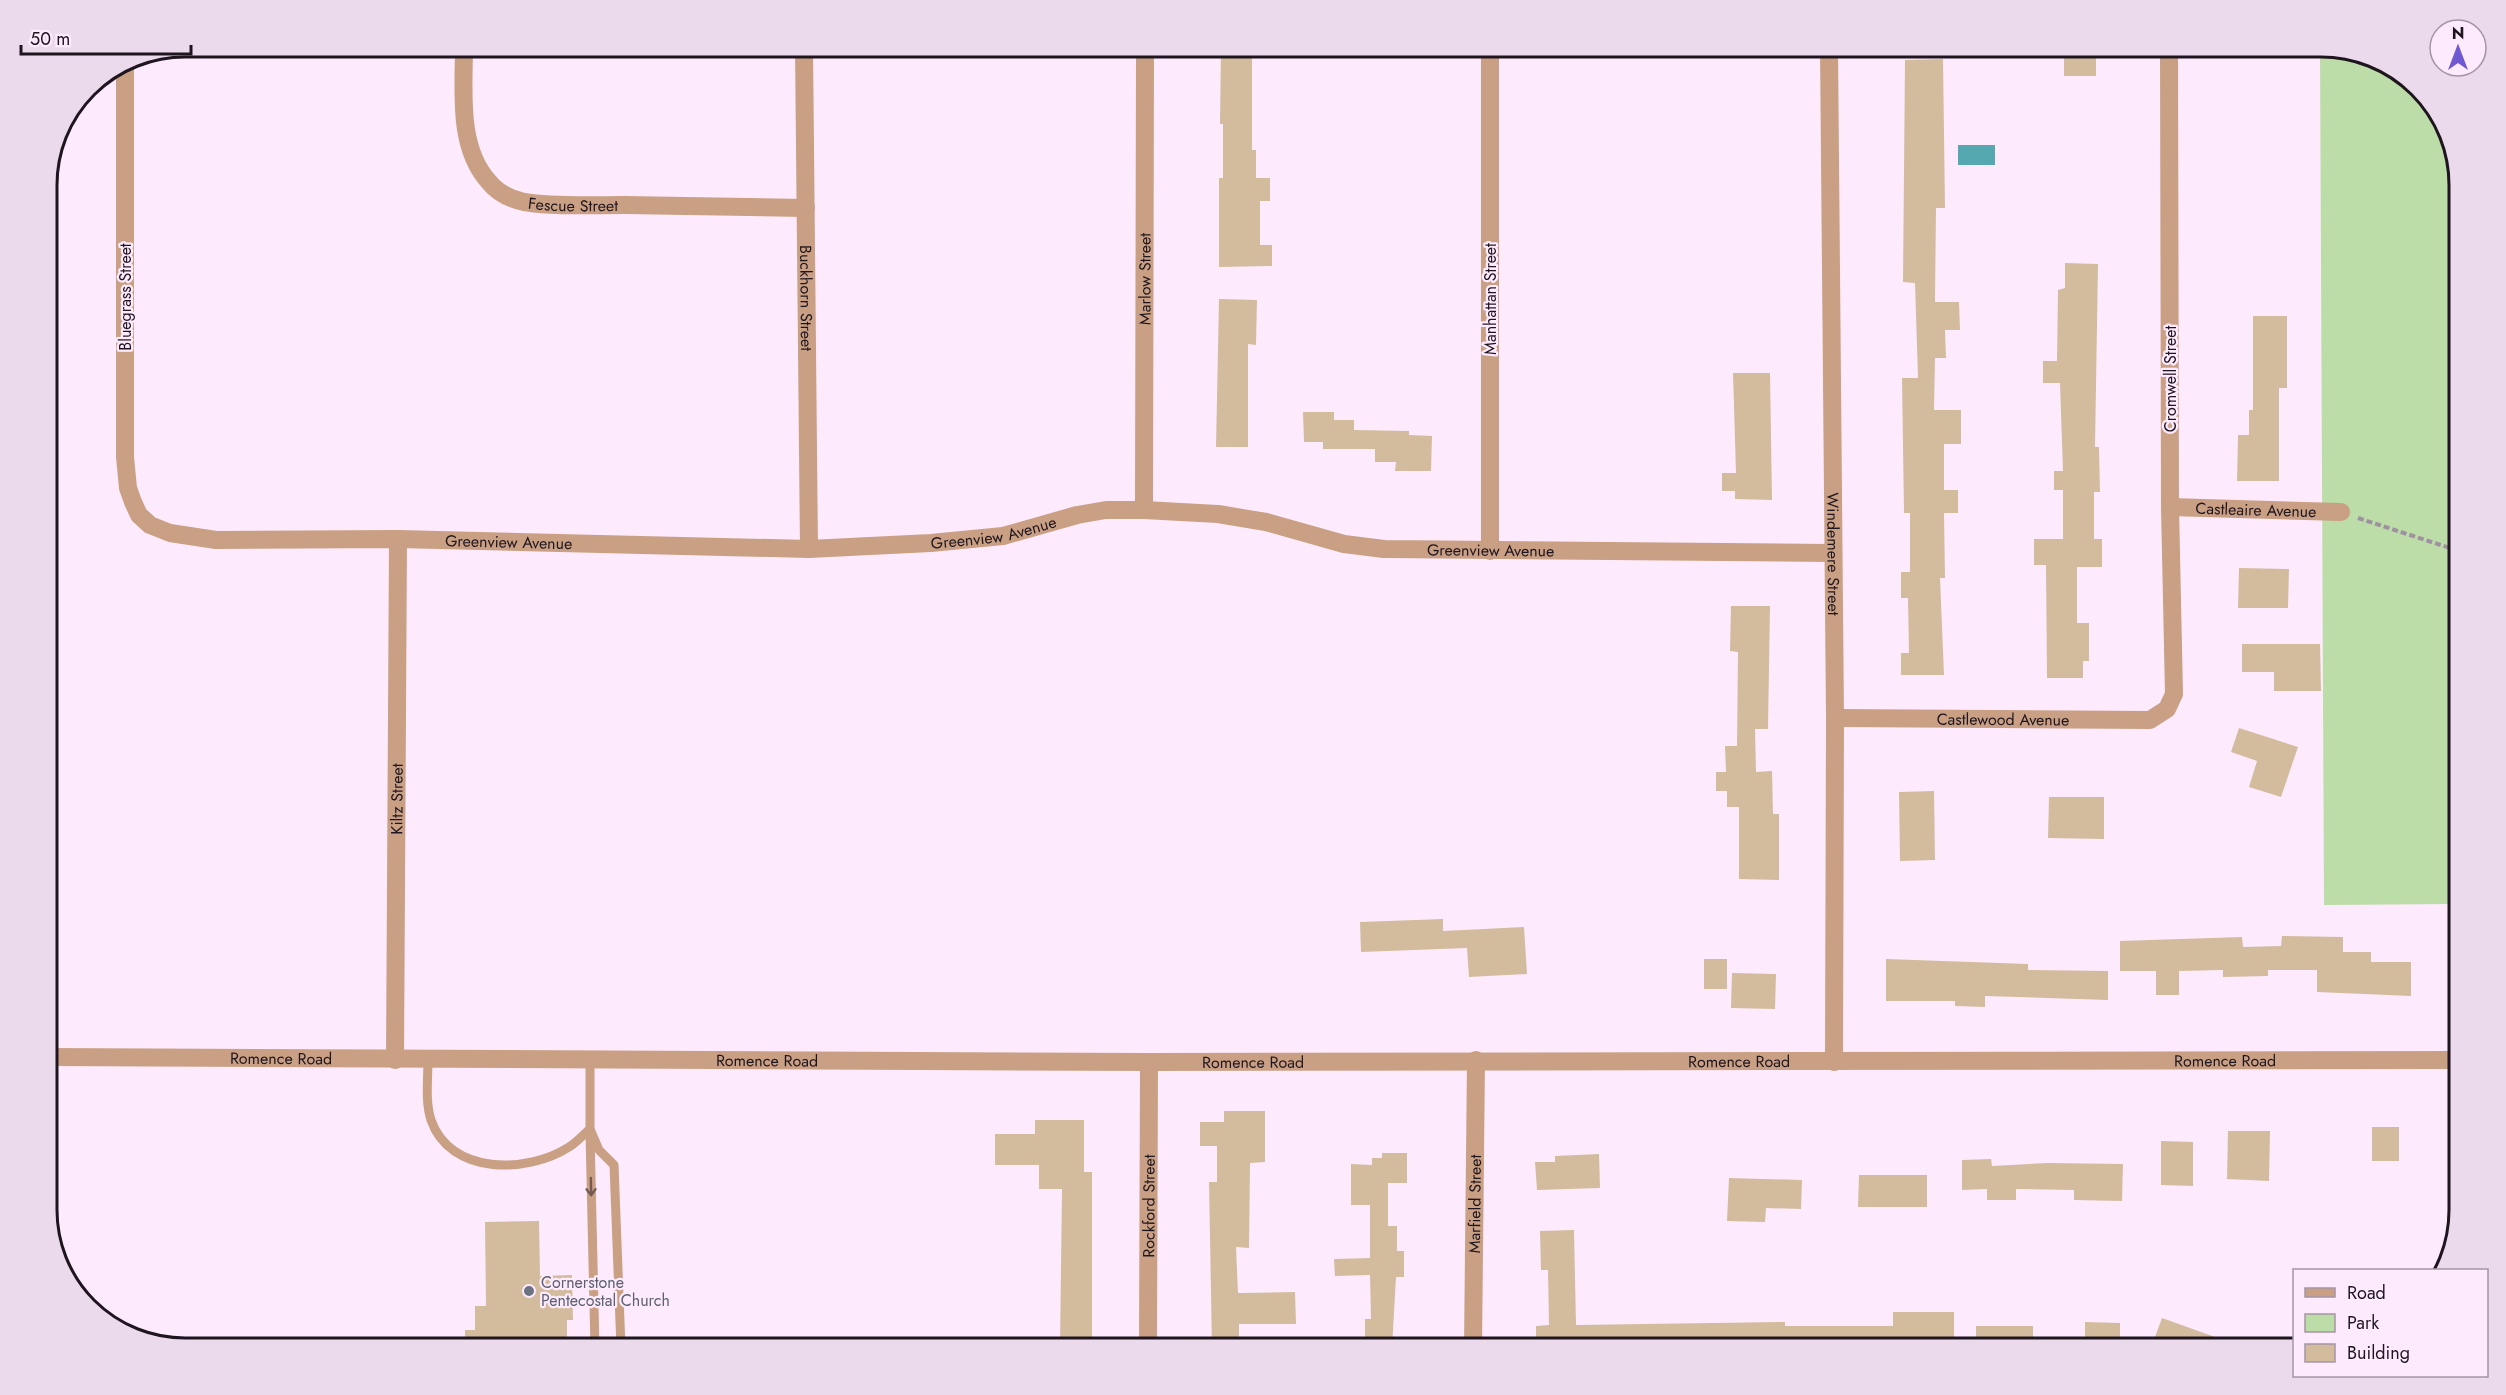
<svg xmlns="http://www.w3.org/2000/svg" width="2506" height="1395" viewBox="0 0 2506 1395" font-family="Jost,sans-serif">
<style>
.green{fill:#bcdca8}
.water{fill:#55a8af}
.building{fill:#d3bc9d}
.lines{fill:none;stroke-linecap:round;stroke-linejoin:round}
.path{stroke:#9f919f;stroke-width:4;stroke-dasharray:6 3;stroke-linecap:butt}
.service{stroke:#c9a083;stroke-width:9}
.minor{stroke:#c9a083;stroke-width:18}
.tertiary{stroke:#c9a083;stroke-width:18}
.oneway{stroke:#745a51}
.worship-dot{fill:#6b7280;stroke:#fdebfd;stroke-width:2}
.labels{text-anchor:middle;stroke-width:4.5;stroke-linejoin:round;paint-order:stroke}
.street-label{font-size:16px;fill:#1f151f;stroke:#fdebfd}
.worship-label{font-size:16px;fill:#5b616d;stroke:#fdebfd;text-anchor:start}
.rim{fill:none;stroke:#1f151f;stroke-width:3}
</style>
<rect width="100%" height="100%" fill="#fdebfd"/>
<!-- green -->
<path class="green" d="M2320,47L2390,65L2436,108L2459,176V1041H2456V904L2324,905Z"/>
<!-- water -->
<rect class="water" x="1958" y="145" width="37" height="20"/>
<!-- building -->
<g class="building">
<path d="M1221,46H1252V150H1256V178H1270V201H1260V245H1272V266L1219,267V178H1223V124H1220Z"/>
<rect x="2064" y="46" width="32" height="30"/>
<path d="M1943,59L1945,208H1936L1935,302H1959L1960,330H1945L1946,358H1935L1934,410H1961V444H1944V490H1958V513H1944L1945,578H1940L1944,675H1901V653H1909L1908,598H1901V572H1910V513H1904L1902,378H1918L1915,283L1903,282L1905,60Z"/>
<path d="M2065,263L2098,264L2095,447H2099L2100,492H2094V539H2102V567H2077V623H2089V661H2083V678H2047L2046,565H2034V539H2063V490H2054V471H2063L2060,383H2043V361H2057L2058,290L2065,288Z"/>
<path d="M1219,299L1257,300L1256,345L1248,344V447H1216Z"/>
<path d="M2253,316H2287V388H2279V481H2237L2238,435H2249V410H2253Z"/>
<path d="M1733,373H1770L1772,500L1735,499V491H1722V473H1736Z"/>
<path d="M1303,412H1334V420H1354V430L1409,431V435L1432,436L1431,471H1395L1396,462H1375V449H1323V442H1304Z"/>
<path d="M2239,568L2289,569L2288,608H2238Z"/>
<path d="M1731,606H1770L1768,729H1755L1756,772L1772,771L1773,814H1779V880L1739,879V807H1727V791H1716V772H1726L1725,746H1737L1738,652L1730,651Z"/>
<path d="M2242,644H2320L2321,691H2274V672H2242Z"/>
<path d="M2239,728L2298,747L2281,797L2249,787L2257,761L2231,752Z"/>
<path d="M1934,791L1935,860L1900,861L1899,792Z"/>
<path d="M2049,797H2104V839L2048,838Z"/>
<path d="M1443,919V931L1524,927L1527,974L1469,977L1467,948L1361,952L1360,922Z"/>
<path d="M2282,936L2343,937V952H2371V962H2411V996L2317,992V970H2268V976L2223,977V970L2179,971V995H2156V971H2120V941L2242,937L2243,947L2281,946Z"/>
<rect x="1704" y="959" width="23" height="30"/>
<path d="M1886,959L2028,964V970L2108,971V1000L1985,996V1007L1955,1006V1001H1886Z"/>
<path d="M1732,973L1776,974L1775,1009L1731,1008Z"/>
<path d="M1224,1111H1265V1162L1250,1163L1249,1248L1236,1247L1238,1293L1295,1292L1296,1324H1239V1348H1212L1209,1182H1217V1146H1200V1122H1224Z"/>
<path d="M1035,1120H1084V1172H1092V1348H1060L1062,1189H1039V1165H995V1134H1035Z"/>
<rect x="2372" y="1127" width="27" height="34"/>
<path d="M2228,1131H2270L2269,1181L2227,1179Z"/>
<path d="M2161,1141L2193,1142V1186L2161,1185Z"/>
<path d="M1382,1153H1407V1183H1388V1226H1397V1251H1404V1277H1396L1392,1348H1365V1319H1371L1370,1275L1335,1276L1334,1259L1370,1258V1205H1351V1164L1372,1165V1158H1382Z"/>
<path d="M1599,1154L1600,1188L1537,1190L1535,1162H1555V1156Z"/>
<path d="M1991,1159L1992,1166L2048,1163L2123,1164L2122,1201L2074,1200V1190L2016,1189V1200H1987V1189L1962,1190V1160Z"/>
<path d="M1859,1175H1927V1207H1858Z"/>
<path d="M1729,1178L1802,1180L1801,1209L1766,1208L1765,1222L1727,1221Z"/>
<path d="M539,1221L540,1276L572,1275L573,1320H567V1348H465V1330H475V1306H486L485,1222Z"/>
<path d="M1574,1230L1576,1325L1785,1322V1326H1893V1312H1954V1339H1920V1348H1536V1326L1549,1325L1548,1270H1541L1540,1231Z"/>
<path d="M2162,1318L2240,1346L2239,1348H2151Z"/>
<path d="M2085,1322L2120,1323V1348H2085Z"/>
<rect x="1976" y="1326" width="57" height="22"/>
</g>
<g class="lines">
<!-- path -->
<path class="path" d="M2358,518L2459,551"/>
<!-- service -->
<g class="service">
<path d="M428,1060C428,1078 425,1102 431,1120C450,1175 527,1174 569,1147C577,1142 583,1135 590,1129V1060"/>
<path d="M590,1129L599,1150L614,1165L621,1348"/>
<path d="M590,1134L595,1348"/>
</g>
<!-- minor -->
<g class="minor">
<path id="s1" d="M464,46C464,90 457,147 489,182C498,193 510,199 524,202C556,207 591,205 624,205C684,206 745,207 806,208"/>
<path id="s2" d="M804,46L809,549"/>
<path d="M1490,46V551"/>
<path id="s3" d="M1829,46L1835,718L1834,1062"/>
<path id="s4" d="M125,62V457L128,488L133,502L139,515L150,525L170,533L216,540L398,539L809,549L931,543L1003,536L1077,515L1106,510H1144L1218,514L1266,522L1344,544L1384,549L1833,553"/>
<path id="s5" d="M2170,507L2341,512"/>
<path id="s6" d="M1144,510L1145,46"/>
<path id="s7" d="M1835,718L2150,720L2167,709L2174,694L2170,507L2169,46"/>
<path id="s8" d="M395,1060L398,539"/>
<path id="s9" d="M1148,1348L1149,1062"/>
<path id="s10" d="M1473,1348L1476,1060"/>
</g>
<!-- tertiary -->
<path class="tertiary" id="s11" d="M47,1057L1149,1062L2459,1060"/>
</g>
<!-- one-way arrows -->
<defs><path id="oneway-shaft" d="M-6 0H5M1.5-3L5.5 0L1.5 3" fill="none" stroke-width="1.6" stroke-linecap="round" stroke-linejoin="round" transform="scale(1.5)"/></defs>
<use class="oneway" href="#oneway-shaft" transform="translate(591 1187) rotate(89)"/>
<!-- markers -->
<circle class="worship-dot" cx="529" cy="1291" r="6"/>
<g class="labels">
<!-- street labels -->
<g class="street-label">
<text dy="6" stroke="none"><textPath href="#s1" startOffset="232">Fescue Street</textPath></text>
<text dy="6" stroke="none"><textPath href="#s6" startOffset="231">Marlow Street</textPath></text>
<text transform="translate(125 297) rotate(-90)" y="6">Bluegrass Street</text>
<text dy="6" stroke="none"><textPath href="#s2" startOffset="252">Buckhorn Street</textPath></text>
<text transform="translate(1490 299) rotate(-90)" y="6">Manhattan Street</text>
<text transform="translate(2170 379) rotate(-90)" y="6">Cromwell Street</text>
<text dy="6" stroke="none"><textPath href="#s5" startOffset="86">Castleaire Avenue</textPath></text>
<text dy="6" stroke="none"><textPath href="#s4" startOffset="1317">Greenview Avenue</textPath></text>
<text dy="6" stroke="none"><textPath href="#s4" startOffset="831">Greenview Avenue</textPath></text>
<text dy="6" stroke="none"><textPath href="#s4" startOffset="1821">Greenview Avenue</textPath></text>
<text dy="6" stroke="none"><textPath href="#s3" startOffset="508">Windemere Street</textPath></text>
<text dy="6" stroke="none"><textPath href="#s7" startOffset="168">Castlewood Avenue</textPath></text>
<text dy="6" stroke="none"><textPath href="#s8" startOffset="261">Kiltz Street</textPath></text>
<text dy="6" stroke="none"><textPath href="#s11" startOffset="234">Romence Road</textPath></text>
<text dy="6" stroke="none"><textPath href="#s11" startOffset="2178">Romence Road</textPath></text>
<text dy="6" stroke="none"><textPath href="#s11" startOffset="720">Romence Road</textPath></text>
<text dy="6" stroke="none"><textPath href="#s11" startOffset="1206">Romence Road</textPath></text>
<text dy="6" stroke="none"><textPath href="#s11" startOffset="1692">Romence Road</textPath></text>
<text dy="6" stroke="none"><textPath href="#s10" startOffset="144">Marfield Street</textPath></text>
<text dy="6" stroke="none"><textPath href="#s9" startOffset="142">Rockford Street</textPath></text>
</g>
<!-- worship labels -->
<g class="worship-label">
<text x="541" y="1288">Cornerstone<tspan x="541" dy="18">Pentecostal Church</tspan></text>
</g>
</g>
<!-- crop -->
<path d="M0 0H2506V1395H0ZM185 57H2321A128 128 0 0 1 2449 185V1210A128 128 0 0 1 2321 1338H185A128 128 0 0 1 57 1210V185A128 128 0 0 1 185 57Z" fill="#ebdaeb" fill-rule="evenodd"/>
<path class="rim" d="M185 57H2321A128 128 0 0 1 2449 185V1210A128 128 0 0 1 2321 1338H185A128 128 0 0 1 57 1210V185A128 128 0 0 1 185 57Z"/>
<!-- legend -->
<rect x="2293" y="1269" width="195" height="108" fill="#fdebfd" stroke="#a495a4" stroke-width="1.5"/>
<rect x="2305" y="1288" width="30" height="9" fill="#c9a083" stroke="#a495a4" stroke-width="1.5"/>
<text x="2347" y="1299" font-size="18" fill="#1f151f">Road</text>
<rect x="2305" y="1314" width="30" height="18" fill="#bcdca8" stroke="#a495a4" stroke-width="1.5"/>
<text x="2347" y="1329" font-size="18" fill="#1f151f">Park</text>
<rect x="2305" y="1344" width="30" height="18" fill="#d3bc9d" stroke="#a495a4" stroke-width="1.5"/>
<text x="2347" y="1359" font-size="18" fill="#1f151f">Building</text>
<!-- north arrow -->
<g transform="translate(2458 48)"><circle r="28" fill="#fdebfd" stroke="#a495a4" stroke-width="1.5"/>
<path d="M0-4.5L10 22L0 15L-10 22Z" fill="#6f58d2"/>
<text y="-9" font-size="16" font-weight="bold" text-anchor="middle" fill="#1f151f">N</text>
</g>
<!-- scale -->
<path d="M21 45v9h170v-9" fill="none" stroke="#1f151f" stroke-width="3"/>
<text x="30" y="45" font-size="18" fill="#1f151f" stroke="#fdebfd" stroke-width="4.5" paint-order="stroke">50 m</text>
</svg>
